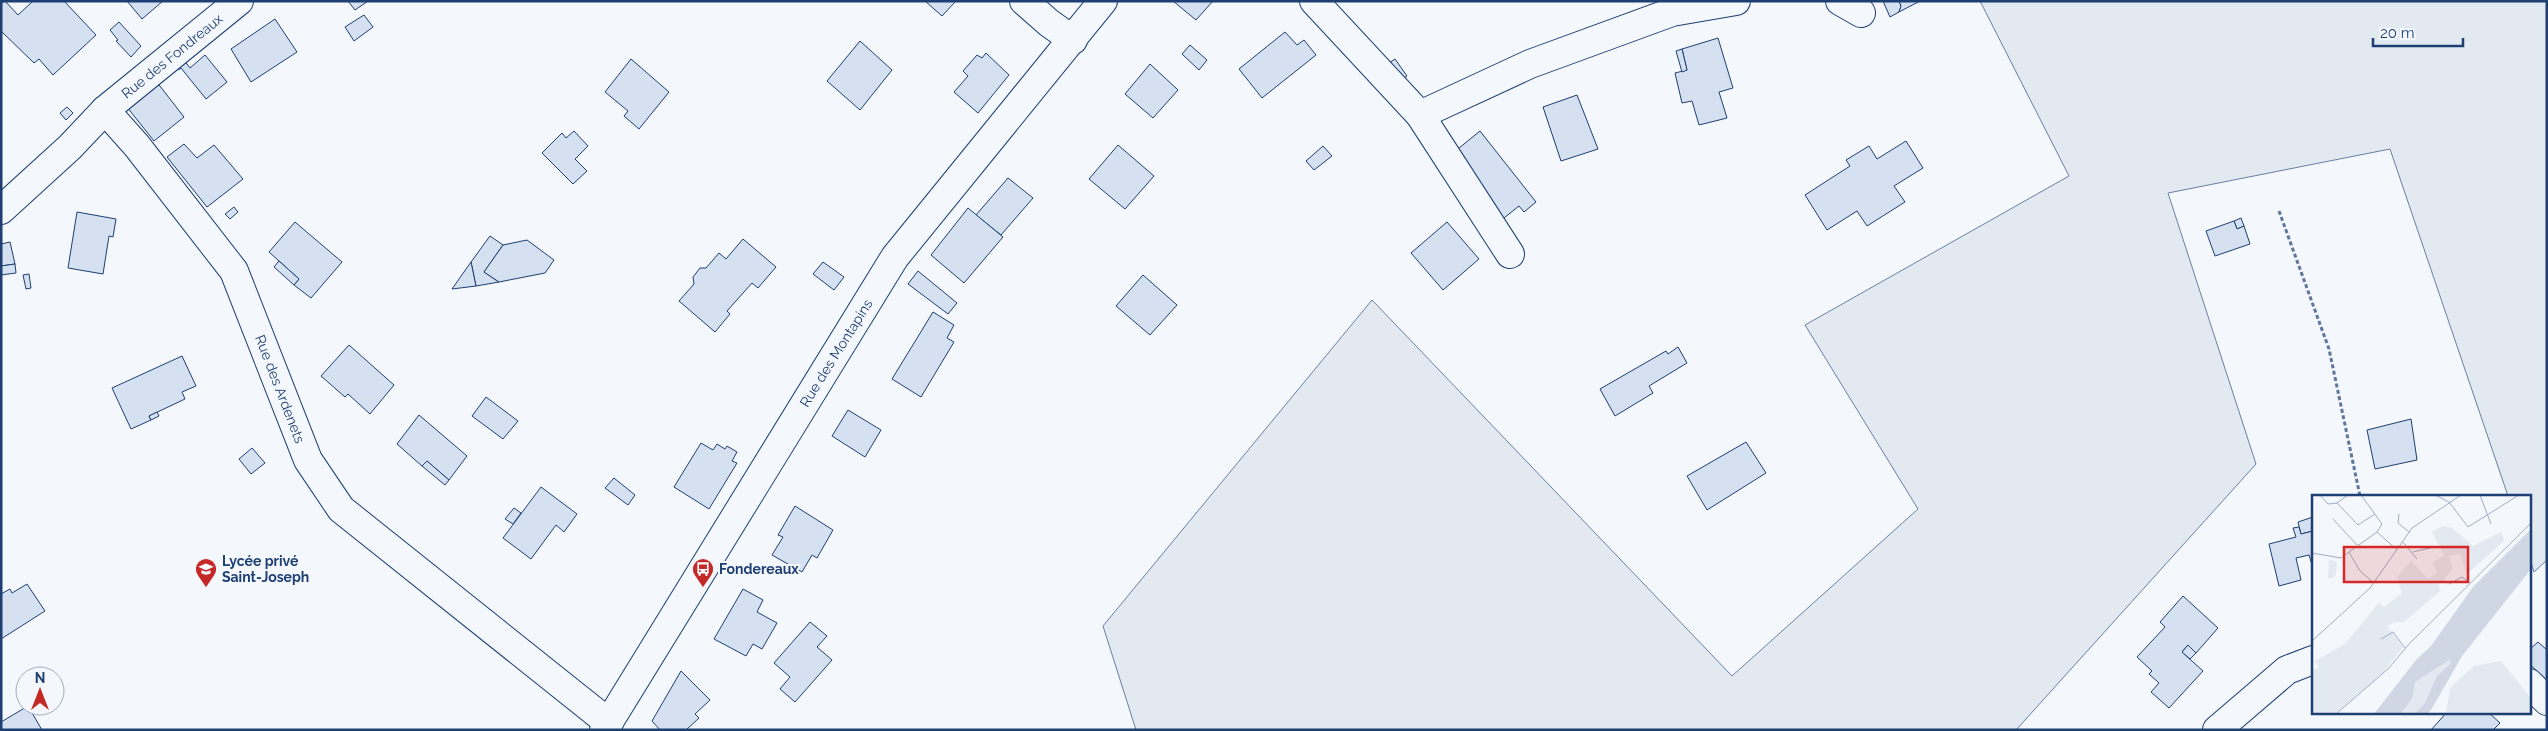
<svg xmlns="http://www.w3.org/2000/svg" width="2548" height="731" viewBox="0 0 2548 731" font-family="Raleway,sans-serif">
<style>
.green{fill:#e3e9f0;stroke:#687fa3}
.building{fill:#d5e0f0;stroke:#1d3f73}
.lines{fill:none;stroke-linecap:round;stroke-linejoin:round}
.minor-casing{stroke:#1d3f73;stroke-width:30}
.path{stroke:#5e769c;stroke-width:3;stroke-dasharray:4 2.5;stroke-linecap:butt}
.minor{stroke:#f4f7fb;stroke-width:28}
.labels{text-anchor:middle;stroke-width:4;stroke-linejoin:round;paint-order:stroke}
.street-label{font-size:14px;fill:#1d3f73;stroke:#f4f7fb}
.poi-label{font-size:14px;font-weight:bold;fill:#1d3f73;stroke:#f4f7fb;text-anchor:start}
.inset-road{fill:none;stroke:#9eadc5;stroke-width:1}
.view{fill:#d62828;fill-opacity:0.15;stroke:#d62828;stroke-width:2.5}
.inset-edge{fill:none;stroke:#1d3f73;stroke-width:2.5}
</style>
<rect width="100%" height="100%" fill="#f4f7fb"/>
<!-- green -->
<path class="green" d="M1980,1H2547V560L2534,572L2529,557V496H2508L2390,149L2168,193L2256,464L2016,730H1136L1103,626L1372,300L1732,676L1918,509L1805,325L2069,176Z"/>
<!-- building -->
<g class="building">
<path d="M5,1L18,15L33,1H64L96,35L53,75L39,59L34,63L1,31V3Z"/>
<path d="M127,1H163L142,19Z"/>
<path d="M348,1H368L355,10Z"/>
<path d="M925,1H956L942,16Z"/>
<path d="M1173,1H1213L1196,20Z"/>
<path d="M1883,1H1899L1901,6L1899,12L1890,17Z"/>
<path d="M1899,1H1920L1899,12L1901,6Z"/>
<path d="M364,15L373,27L354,41L345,27Z"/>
<path d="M275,19L297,52L251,82L231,49Z"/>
<path d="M119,22L141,46L131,57L116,41L118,40L110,30Z"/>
<path d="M1285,32L1297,45L1304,40L1316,55L1262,98L1239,69Z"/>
<path d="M1718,38L1733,88L1719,92L1727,118L1699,125L1692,101L1682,103L1675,73L1687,70L1682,49Z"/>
<path d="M860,41L892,70L860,110L827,81Z"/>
<path d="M1190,45L1207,60L1199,70L1182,54Z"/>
<path d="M1682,49L1687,70L1682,72L1676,51Z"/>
<path d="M986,53L1009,75L978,113L954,92L968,76L963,71L977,55L982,58Z"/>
<path d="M205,55L227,82L206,99L181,68L178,70L175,67L184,60L190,68Z"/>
<path d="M631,59L669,92L639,129L624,116L628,111L605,92Z"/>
<path d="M1395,59L1407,76L1397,83L1385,66Z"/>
<path d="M1150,64L1178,90L1153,118L1125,94Z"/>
<path d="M156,81L184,117L154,141L127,107Z"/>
<path d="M1577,95L1598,149L1561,161L1543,107Z"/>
<path d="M67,107L73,113L66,120L60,113Z"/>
<path d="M574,131L588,146L575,159L587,171L573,184L542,153L562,133L566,138Z"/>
<path d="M1480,131L1536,202L1524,212L1519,206L1499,222L1448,157Z"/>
<path d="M1906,141L1923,168L1894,186L1905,202L1867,226L1857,211L1827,230L1805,195L1850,166L1846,160L1869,146L1877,159Z"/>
<path d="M184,144L197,158L214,145L243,179L207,207L167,157Z"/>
<path d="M1118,145L1154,176L1125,209L1089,179Z"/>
<path d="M1323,146L1332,156L1314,170L1306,161Z"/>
<path d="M1008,178L1033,198L1001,235L976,215Z"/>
<path d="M234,207L238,212L230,219L225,214Z"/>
<path d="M968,208L1003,237L964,283L931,255Z"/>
<path d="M77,212L116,219L113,237L109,236L103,274L68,268Z"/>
<path d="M2241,218L2244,226L2237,229L2234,221Z"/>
<path d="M2234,221L2237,229L2244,226L2250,244L2215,256L2206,231Z"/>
<path d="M295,222L342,262L311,298L294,285L299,279L269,252Z"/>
<path d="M1447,222L1479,259L1443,290L1411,253Z"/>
<path d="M490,236L503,245L484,272L499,282L476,286L471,262Z"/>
<path d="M743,239L776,267L758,288L752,283L727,311L730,314L715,332L679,301L694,284L693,277L700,268H706L719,253L726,259Z"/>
<path d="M527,240L554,260L545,273L499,282L484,272L503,245Z"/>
<path d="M10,242L15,264L1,266V244Z"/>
<path d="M279,261L299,279L294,285L274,267Z"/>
<path d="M471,262L476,286L452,289Z"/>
<path d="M823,262L844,277L834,290L813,274Z"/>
<path d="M15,264L16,273L1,275V266Z"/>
<path d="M918,271L957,303L948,314L908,284Z"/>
<path d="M29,274L31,288L26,289L23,275Z"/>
<path d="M1143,275L1177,305L1150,335L1116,306Z"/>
<path d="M933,312L954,325L947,338L954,342L921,397L892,379Z"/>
<path d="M349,345L394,385L370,414L348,394L345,397L321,376Z"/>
<path d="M1678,347L1687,363L1649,386L1653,393L1615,416L1600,389L1666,351L1668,354Z"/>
<path d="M182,356L196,386L182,392L185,399L149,416L151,420L131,429L112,388Z"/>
<path d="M486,397L518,421L503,439L472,416Z"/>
<path d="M848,410L881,430L865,457L832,436Z"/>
<path d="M157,412L159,416L151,420L149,416Z"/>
<path d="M419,415L467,456L449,480L427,461L422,466L397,444Z"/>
<path d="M2411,419L2417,460L2375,469L2367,430Z"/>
<path d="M1746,442L1766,473L1707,510L1687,476Z"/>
<path d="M701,443L713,450L717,444L725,449L727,446L737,452L732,461L737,463L709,509L674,487Z"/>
<path d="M252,448L265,463L251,474L239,459Z"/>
<path d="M427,461L449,480L445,485L422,466Z"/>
<path d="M614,478L635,495L628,505L605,488Z"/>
<path d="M541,487L577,514L564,532L556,525L531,559L503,538Z"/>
<path d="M795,506L833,530L817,558L812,555L802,572L772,555L783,537L778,535Z"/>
<path d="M514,508L521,513L513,524L505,519Z"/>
<path d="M2313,517V531L2301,534L2298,522Z"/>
<path d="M2299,527L2301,534L2313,531V568L2309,555L2296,558L2301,580L2279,586L2269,544L2296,537L2293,528Z"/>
<path d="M27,584L45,611L1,639V594L10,589L12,593Z"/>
<path d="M743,589L763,600L757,612L777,623L762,649L753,644L746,656L714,639Z"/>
<path d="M2183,596L2218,628L2196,653L2188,645L2182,652L2203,671L2169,708L2151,692L2159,683L2149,674L2152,671L2137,657L2165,627L2160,622Z"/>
<path d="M810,622L827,636L817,647L832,660L795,702L780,689L790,677L774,663Z"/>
<path d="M2538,642L2547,650V682L2529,663V650Z"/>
<path d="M2188,645L2196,653L2190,659L2182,652Z"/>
<path d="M681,671L710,700L695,714L699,718L686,730H660L652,721Z"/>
<path d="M28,706L42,730H1V722Z"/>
<path d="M2447,712H2488L2500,723L2493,730H2431Z"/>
</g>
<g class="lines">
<!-- minor casing -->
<g class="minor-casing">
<g id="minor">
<path d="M1024,1L1049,23L1073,40"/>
<path d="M1314,1L1420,115L1510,254"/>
<path d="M1840,1L1861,13"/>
<path d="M105,110L239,1"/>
<path d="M1420,115L1530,64L1672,12L1736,1"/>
<path d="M1,210L70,147L105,110L137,146L234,271L308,460L341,509L609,723"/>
<path d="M2529,683L2547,701"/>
<path d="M604,730L895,257L1103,1"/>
<path d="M2217,730L2287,670L2313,660"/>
</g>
</g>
<!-- path -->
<path class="path" d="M2279,211L2329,349L2360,496"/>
<!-- minor -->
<use href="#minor" class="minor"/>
</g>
<!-- icons -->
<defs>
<g id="school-pin" transform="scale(1.125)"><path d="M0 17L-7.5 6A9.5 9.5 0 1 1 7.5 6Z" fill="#c62828" stroke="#f4f7fb"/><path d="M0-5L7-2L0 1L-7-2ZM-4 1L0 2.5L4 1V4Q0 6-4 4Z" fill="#fff"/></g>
<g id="bus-pin" transform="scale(1.125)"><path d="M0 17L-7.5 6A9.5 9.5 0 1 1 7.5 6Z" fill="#c62828" stroke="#f4f7fb"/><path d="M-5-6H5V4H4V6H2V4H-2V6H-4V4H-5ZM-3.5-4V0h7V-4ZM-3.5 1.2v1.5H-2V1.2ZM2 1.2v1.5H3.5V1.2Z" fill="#fff"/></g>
</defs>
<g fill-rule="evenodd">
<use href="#school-pin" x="206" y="569"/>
<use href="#bus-pin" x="703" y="569"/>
</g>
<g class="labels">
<!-- street labels -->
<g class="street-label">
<text transform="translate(172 56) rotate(-39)" y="5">Rue des Fondreaux</text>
<text transform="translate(836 353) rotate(-58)" y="5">Rue des Montapins</text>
<text transform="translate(280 389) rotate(69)" y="5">Rue des Ardenets</text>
</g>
<!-- poi labels -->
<g class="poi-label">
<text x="222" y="566">Lycée privé<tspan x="222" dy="16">Saint-Joseph</tspan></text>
<text x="719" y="574">Fondereaux</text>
</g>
</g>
<!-- overview -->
<g transform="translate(2312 495)">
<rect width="219" height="219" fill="#f4f7fb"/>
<path d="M131,31L140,33L161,51L189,37L192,46L155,79L148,59L137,61L141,74L126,91L129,95L92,127H83L75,131L91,152L71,178L23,219H0V176L7,172L3,166L33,149L67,108L72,112L90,98L85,82L99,66L116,84L125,77L120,68L132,60L120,37ZM17,64L25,67L24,80L20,83H16ZM139,165L138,169L128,178L113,208L102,219H88L94,211L103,187ZM189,166L219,203V219H134L138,193L162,171Z" fill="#e3e9f0"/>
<path d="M219,34V74L150,161L119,215L115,219H102L113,208L125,181L138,169V165L103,187L100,204L88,219H62L104,165L119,151L161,92Z" fill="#cfd7e4"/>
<path class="inset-road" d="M8,0L16,9L25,8M36,0L25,8L46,30L63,19M49,0L70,29L65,37M123,0L137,7L156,32L207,0M168,0L179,29M87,19L86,28L97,37M21,24L45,50M90,46L105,64M37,57L65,37L84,54M101,57L122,52M0,58L29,63L37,57L48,76L61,87M137,89L150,82L158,88M69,144L81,137L93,153M0,146L58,93L100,33L149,0M24,219L77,173L97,149L219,28"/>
<path class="view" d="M32,52H156V87H32Z"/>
<rect width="219" height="219" class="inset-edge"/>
</g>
<!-- border -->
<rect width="2548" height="731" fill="none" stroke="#1d3f73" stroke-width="5"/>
<!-- north arrow -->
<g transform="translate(40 691)"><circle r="24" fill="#f4f7fb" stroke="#9eadc5"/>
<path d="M0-4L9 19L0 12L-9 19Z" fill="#c62828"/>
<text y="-8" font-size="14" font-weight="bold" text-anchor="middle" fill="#1d3f73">N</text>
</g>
<!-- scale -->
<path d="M2373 38v8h90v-8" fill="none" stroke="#1d3f73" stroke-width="2.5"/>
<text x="2380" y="38" font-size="15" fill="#1d3f73" stroke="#f4f7fb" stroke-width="4" paint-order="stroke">20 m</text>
</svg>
